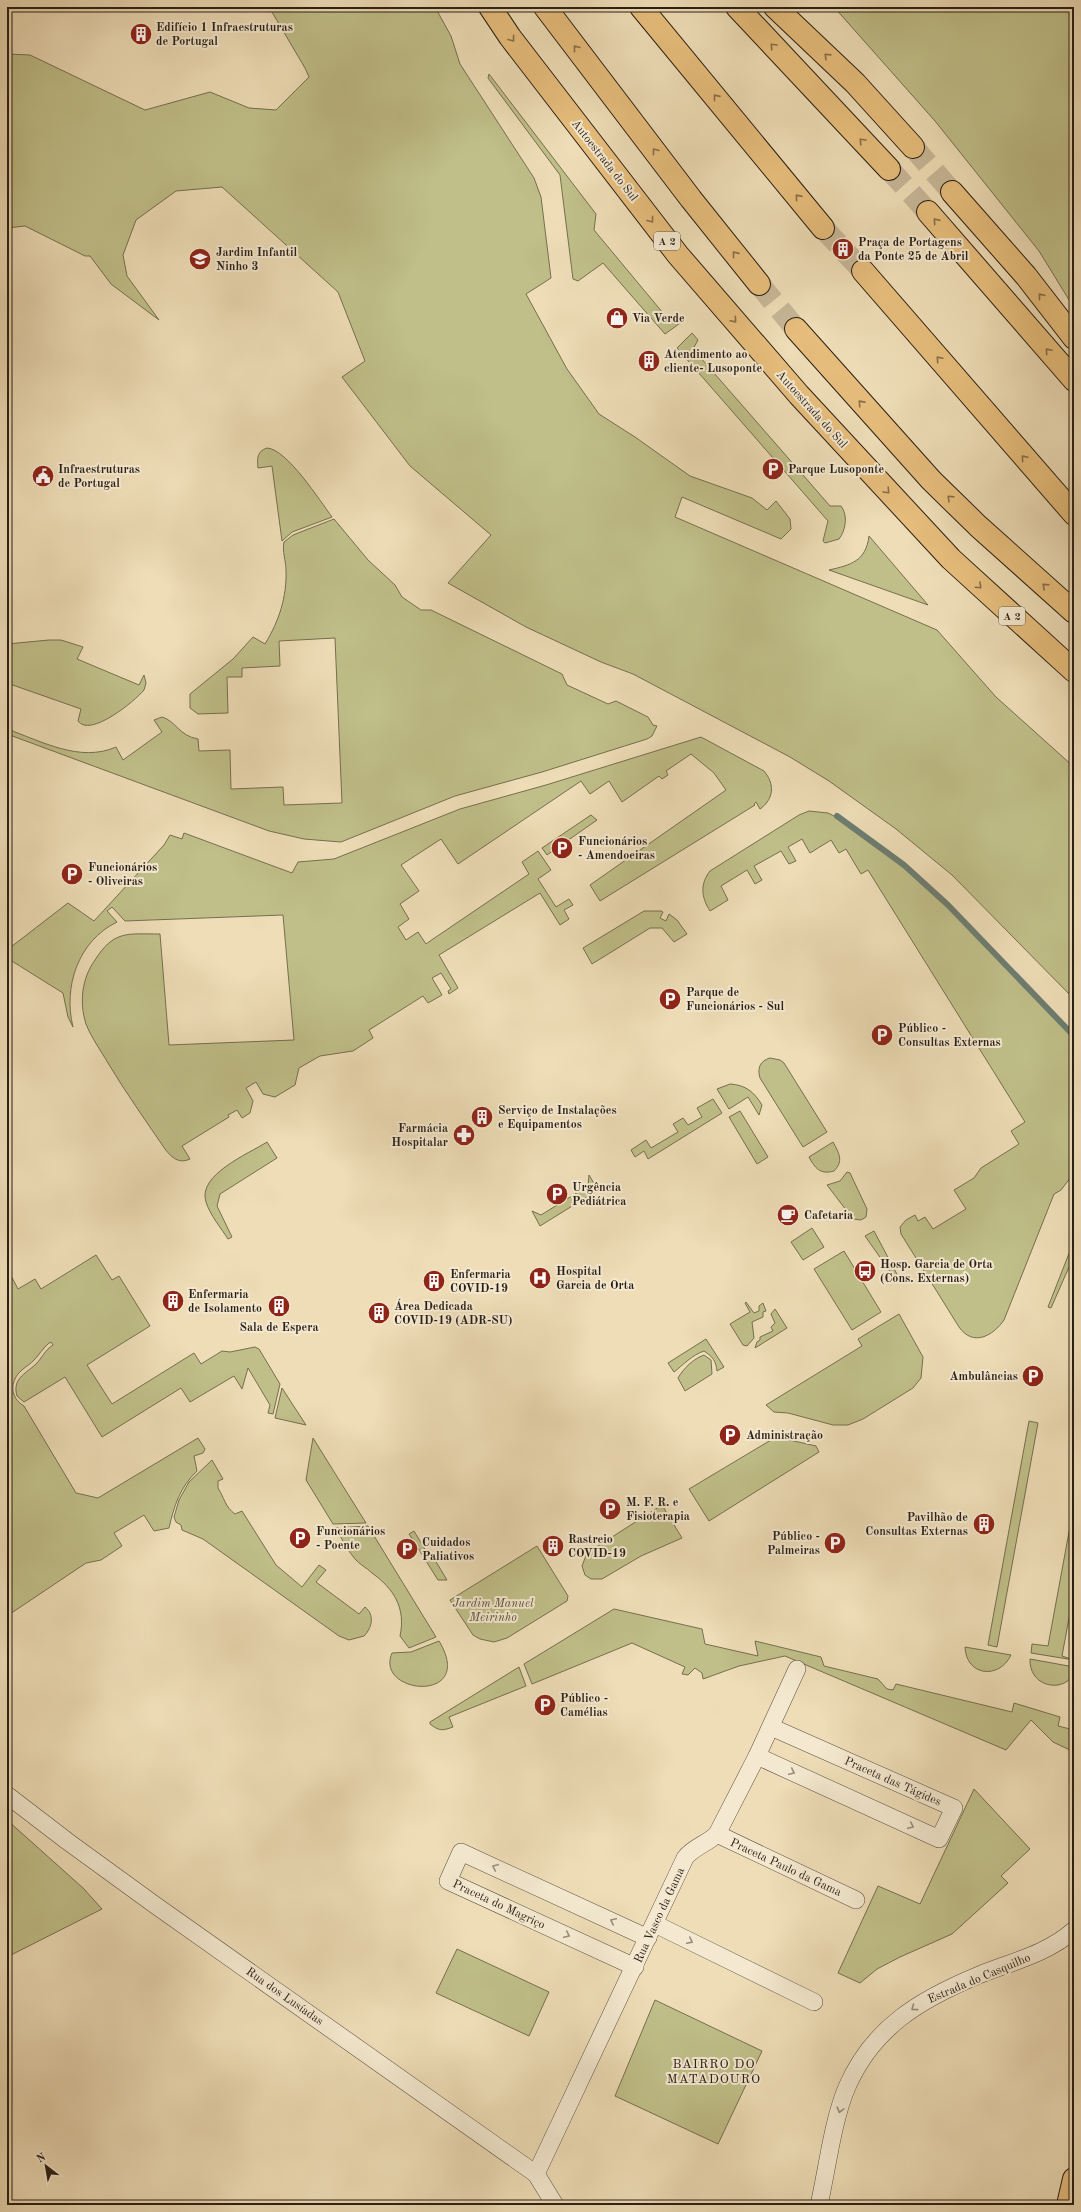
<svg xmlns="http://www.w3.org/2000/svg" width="1081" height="2212" viewBox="0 0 1081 2212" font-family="'Old Standard TT',serif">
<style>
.green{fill:#c0bf89;stroke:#756f50}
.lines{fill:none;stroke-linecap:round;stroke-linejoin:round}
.stream{stroke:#6d7d71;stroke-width:6}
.motorway-tunnel{stroke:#c7b797;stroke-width:22;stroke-dasharray:22 11;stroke-linecap:butt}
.minor-casing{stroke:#5b4e3e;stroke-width:18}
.primary-casing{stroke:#2a1f16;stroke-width:24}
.motorway-casing{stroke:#2a1f16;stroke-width:24}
.minor{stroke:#f4e9d0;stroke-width:17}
.primary{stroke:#e7be7c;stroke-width:22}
.motorway{stroke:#e7be7c;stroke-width:22}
.oneway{stroke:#886e49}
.oneway2{stroke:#998e7c}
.labels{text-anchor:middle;stroke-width:4;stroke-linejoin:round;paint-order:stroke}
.shield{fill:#f4e9d0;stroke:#675c4e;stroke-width:1}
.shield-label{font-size:11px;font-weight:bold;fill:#2a1f16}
.poi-label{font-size:12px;font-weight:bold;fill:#2a1f16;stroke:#f4e9d0;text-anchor:start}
.street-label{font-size:12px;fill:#2a1f16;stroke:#f4e9d0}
.park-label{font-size:12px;font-style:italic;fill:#574f38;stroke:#f4e9d0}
.neighbourhood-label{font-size:13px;letter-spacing:1px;fill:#2a1f16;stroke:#f4e9d0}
</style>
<rect width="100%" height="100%" fill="#eeddb7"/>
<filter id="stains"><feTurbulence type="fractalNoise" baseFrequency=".005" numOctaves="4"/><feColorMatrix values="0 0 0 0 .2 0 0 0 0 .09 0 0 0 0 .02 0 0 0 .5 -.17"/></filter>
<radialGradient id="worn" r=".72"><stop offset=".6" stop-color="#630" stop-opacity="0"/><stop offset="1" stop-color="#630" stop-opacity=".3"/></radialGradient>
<!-- green -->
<g class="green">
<path d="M269,7H435L451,36L460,64L534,178L541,197L551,278L526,294L567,369L599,414L635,437L690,476L752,498L767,510L776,501L790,519L791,529L781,539L682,497L675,517L937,630L996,697L1074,767V999L952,875L896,829L829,781L790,757L633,674L601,662L526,627L448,583L491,535L410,466L342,377L365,361L338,292L222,187L176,191L136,220L123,255L127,276L159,320L111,284L90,256H85L25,226L7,228V54L30,55L145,110L210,92L249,108L276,110L309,77L305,68Z"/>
<path d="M834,7H1074V308L1039,251L935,121Z"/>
<path d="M489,74L596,214L594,230L668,319L678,315L683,321L665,334L603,263L578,281L573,279L560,175L488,78Z"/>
<path d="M692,333L698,340L693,349L830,506H841C848,515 846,530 839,539L825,543L823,541L828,521L677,348Z"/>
<path d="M267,448C287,449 320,501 332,517L292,532L282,541L272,466L258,468C257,459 257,451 267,448Z"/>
<path d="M334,519L368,560L395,585L402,597L421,610H431L562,674L567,685L608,704L616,701L648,717L653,725L657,726L652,736L647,739L542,772L455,796L341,842L304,839L269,831L7,734V729C41,741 80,763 116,747L123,760L162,732L154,720L162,717C176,721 179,736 198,739L199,751L230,750L231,789L283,787L284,805L342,803L335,638L279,641L280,666L242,668V677H227L228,713L198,714L190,708V694L233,659L253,637L265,644C279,621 287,597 286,570C286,561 282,551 284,542L293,535Z"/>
<path d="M869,536L928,605L829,570C851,565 866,561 869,536Z"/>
<path d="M49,640H61L83,647L77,659L139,685L144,675L146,683L144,690C135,701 90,738 78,721L81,709L7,683V644Z"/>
<path d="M701,737L764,771C775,784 774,799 760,809L756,802L754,804L755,805L600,901L590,885L726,790L714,773L691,754L666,771L668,775L662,779L659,776L622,802L609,781L590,794L581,781L458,864L441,839L401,865L419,891L400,904L409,919L398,927L406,940L418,932L426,944L433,939L529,874L522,862L538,851L551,870L538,879L556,907L569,899L573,905L564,910L569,919L560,925L540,893L439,955L458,988L449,994L448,991L451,989L441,973L432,978L442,995L428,1003L423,996L369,1030L373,1038L353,1051L320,1056L299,1068L295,1085L275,1097L263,1094L256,1082L246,1088L253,1101L250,1113L242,1118L237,1110L228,1115L229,1117L182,1146L190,1159C179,1164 172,1158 165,1149C146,1121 126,1093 108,1063C101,1051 91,1037 86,1024C79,1002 82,978 95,960C114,930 127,934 160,934L169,1045L294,1040L283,915L125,921L112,907L107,911L117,922C78,941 63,987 73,1027L68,1017L63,993L7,958V950L68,903L94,921L164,845L170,835L182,839L184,833L292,873L298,862L334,859L460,809L546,785Z"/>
<path d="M809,811L828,813L836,817L904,866L948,905L1074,1037V1173L1061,1190L1054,1194L1004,1320C993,1336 973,1347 959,1327L901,1234L900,1227L906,1220L915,1215L918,1221L925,1217L933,1229L966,1209L954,1190L974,1178L981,1168L1019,1144L1011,1131L1025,1122L868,870L861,874L846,849L839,853L831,840L810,853L802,839L788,847L796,861L789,864L781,851L754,866L762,880L755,884L747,870L721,886L728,900L710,911C701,897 700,884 710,871L799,815Z"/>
<path d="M591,815L597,820L547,855L542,848Z"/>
<path d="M644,911H661L663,912L660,918L666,921L669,914L677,920L687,934L674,942L662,928H650L592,964L583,948Z"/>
<path d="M770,1058L780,1060L784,1063L827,1132L803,1147L760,1078C757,1068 760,1061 770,1058Z"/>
<path d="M730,1084C746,1085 754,1092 762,1105L759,1115L748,1097L729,1109L717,1089Z"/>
<path d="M713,1099L722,1113L648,1159L644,1151L635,1157L631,1150L646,1140L651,1148L678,1132L673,1124L683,1118L688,1125L702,1117L697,1108Z"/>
<path d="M740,1111L768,1157L757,1164L729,1117Z"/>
<path d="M267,1142L277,1158L220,1194L217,1206L232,1237L228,1239C221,1228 210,1215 206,1202C197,1175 248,1154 267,1142Z"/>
<path d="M833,1142C839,1153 844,1161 834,1171C820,1175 815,1168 809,1157Z"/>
<path d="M847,1172L850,1173L867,1209L866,1217L861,1220L853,1219L827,1185L840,1181Z"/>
<path d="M589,1175L598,1190L540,1226L532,1211L541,1215L588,1186Z"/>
<path d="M812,1228L824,1247L803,1260L791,1242Z"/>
<path d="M874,1231L899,1278L896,1280L865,1236Z"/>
<path d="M844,1251L881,1312L852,1330L814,1269Z"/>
<path d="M1070,1251L1074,1253V1269L1069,1267L1051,1308L1048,1307Z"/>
<path d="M96,1255L112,1280L119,1276L150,1326L87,1365L112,1404L194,1353L201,1364L222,1351L230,1352L255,1347L259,1349L280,1384L273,1414L268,1413L270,1405L248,1368L242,1389L234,1376L190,1402L181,1388L102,1437L65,1377L24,1402L17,1396C12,1379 25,1374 36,1364C42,1358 45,1350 53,1345L51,1342L49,1343C43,1348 39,1355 34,1360C31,1364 26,1366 22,1370C9,1381 10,1398 24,1406L76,1493L98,1498L198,1438L205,1449L203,1453L194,1456L197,1471C180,1487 174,1506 169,1528L154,1531L144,1515L114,1533L122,1546L101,1560L86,1563L7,1616V1268L18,1289L35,1279L41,1289Z"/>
<path d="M746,1302L754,1313L759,1311V1306L763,1303L766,1311L763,1312V1317L752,1322L754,1338L747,1346L743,1345L730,1324L750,1312L745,1303Z"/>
<path d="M775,1309L787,1328L755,1348L757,1342L760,1340V1337L773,1331L771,1327L775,1323L771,1314Z"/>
<path d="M899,1314L923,1357L921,1378L913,1388L863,1419L848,1425H833L788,1413L774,1412L766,1405L862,1346L858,1339Z"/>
<path d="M706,1339L724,1367L717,1371C716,1361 713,1357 704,1351C692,1355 683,1365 674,1372L668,1363Z"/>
<path d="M704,1355L711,1360L712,1374L685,1391L678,1378C684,1368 693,1359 704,1355Z"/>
<path d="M282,1388L306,1425L275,1418Z"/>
<path d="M1029,1421L1038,1423L997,1647L988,1645Z"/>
<path d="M776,1437L816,1446L819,1452L709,1521L689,1489Z"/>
<path d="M313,1438L366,1523L333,1524L306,1480Z"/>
<path d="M212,1460L223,1479L218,1481V1488C224,1497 225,1507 235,1514L242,1511L276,1565L302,1587L319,1565L326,1570L316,1582L359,1614L365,1607C375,1615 372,1628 364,1636L349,1640L339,1636L203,1539L182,1530L181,1525L176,1522L174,1517L179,1500L189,1482Z"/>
<path d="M662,1505L682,1538L641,1556L602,1579H591L585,1575L582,1566L587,1553Z"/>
<path d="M1074,1505V1591L1062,1656L1074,1660L1031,1653L1032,1644L1048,1646Z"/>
<path d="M368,1526L436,1637L409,1648L400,1636C406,1608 394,1589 372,1573C367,1568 359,1564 355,1559C347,1550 342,1538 335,1528Z"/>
<path d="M414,1531L429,1556L432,1555L447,1580H438L409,1534Z"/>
<path d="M537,1546L568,1596L567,1601L507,1638L494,1642L480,1639L473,1635L450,1600Z"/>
<path d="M614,1609L702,1629L705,1644L758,1656L755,1641L821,1657L824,1666L878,1679L887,1689L893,1690L896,1684L1012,1712L1014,1703L1060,1717L1058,1726L1074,1730V1752L1053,1742L1031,1720L1006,1750L785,1656L739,1666L703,1679L702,1673L695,1668L688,1675L682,1674L685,1667L632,1643L532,1684L524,1664Z"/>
<path d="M439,1641C477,1704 374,1695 392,1653L411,1652Z"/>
<path d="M965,1647L1011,1655C999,1680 966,1676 965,1647Z"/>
<path d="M1030,1659L1074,1667C1074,1693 1029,1692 1030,1659Z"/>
<path d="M519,1667L526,1686L449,1717L453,1727C442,1731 439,1731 430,1724V1722Z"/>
<path d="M974,1789L1030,1849L1001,1876L1008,1883L952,1934L900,1957L877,1969L860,1983L838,1973L878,1886L920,1904Z"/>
<path d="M7,1820L83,1888L102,1909L7,1957Z"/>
<path d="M457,1949L549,1992L529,2036L436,1993Z"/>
<path d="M655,2000L762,2051L718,2144L615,2096Z"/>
</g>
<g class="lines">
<!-- stream -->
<path class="stream" d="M837,816L904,865L948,905L1074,1036"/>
<!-- motorway-tunnel -->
<g class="motorway-tunnel">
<path d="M913,147L952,192"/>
<path d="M889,169L928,212"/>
<path d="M823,228L863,271"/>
<path d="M759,284L796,329"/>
</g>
<!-- minor casing -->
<g class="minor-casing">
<g id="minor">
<path d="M757,1756L939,1839L954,1808L771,1727"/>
<path d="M7,1795L67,1841L155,1905L536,2174L555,2205"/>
<path d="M717,1834L856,1900"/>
<path d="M655,1924L814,2002"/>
<path d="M635,1967L448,1881L461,1852L648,1938"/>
<path d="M536,2174L685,1858C693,1847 707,1844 717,1834L757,1756L797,1669"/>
<path d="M819,2205C827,2170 833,2119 847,2087C873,2027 921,1999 979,1975C1011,1962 1047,1954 1074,1930"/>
</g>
</g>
<!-- primary casing -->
<g class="primary-casing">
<path id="primary" d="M1068,2205L1074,2179"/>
</g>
<!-- motorway casing -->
<g class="motorway-casing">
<g id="motorway">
<path d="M490,7L510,37L678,255L799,395L951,559L1074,671"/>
<path d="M545,7L691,199L759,284"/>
<path d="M641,7L823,228"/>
<path d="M737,7L889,169"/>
<path d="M775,7L855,83L913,147"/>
<path d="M952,192L1026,276L1074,338"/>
<path d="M928,212L1074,380"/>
<path d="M863,271L1074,514"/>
<path d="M796,329L931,480L978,526L1074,612"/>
</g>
</g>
<!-- minor -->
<use href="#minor" class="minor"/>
<!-- primary -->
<use href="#primary" class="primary"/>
<!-- motorway -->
<use href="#motorway" class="motorway"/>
</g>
<!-- one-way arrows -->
<defs><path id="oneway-chevron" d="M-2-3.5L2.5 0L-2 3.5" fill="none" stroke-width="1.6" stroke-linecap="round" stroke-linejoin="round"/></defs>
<g class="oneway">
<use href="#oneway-chevron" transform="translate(512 39) rotate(54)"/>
<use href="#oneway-chevron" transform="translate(773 46) rotate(-133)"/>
<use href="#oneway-chevron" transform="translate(576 48) rotate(-128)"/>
<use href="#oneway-chevron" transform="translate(827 56) rotate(-136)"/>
<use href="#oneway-chevron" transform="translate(716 97) rotate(-129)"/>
<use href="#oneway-chevron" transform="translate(862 141) rotate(-133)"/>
<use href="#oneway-chevron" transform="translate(655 151) rotate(-127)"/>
<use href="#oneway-chevron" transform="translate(798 197) rotate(-129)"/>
<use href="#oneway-chevron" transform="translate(651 220) rotate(52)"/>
<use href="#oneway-chevron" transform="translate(936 221) rotate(-131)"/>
<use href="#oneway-chevron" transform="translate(735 254) rotate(-129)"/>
<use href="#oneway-chevron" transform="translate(1041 296) rotate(-128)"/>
<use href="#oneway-chevron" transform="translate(734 320) rotate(49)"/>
<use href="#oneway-chevron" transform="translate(1048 351) rotate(-131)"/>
<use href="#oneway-chevron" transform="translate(939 359) rotate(-131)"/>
<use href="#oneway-chevron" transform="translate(861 403) rotate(-132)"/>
<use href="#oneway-chevron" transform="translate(1024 458) rotate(-131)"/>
<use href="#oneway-chevron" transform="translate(887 491) rotate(47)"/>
<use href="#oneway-chevron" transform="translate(950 498) rotate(-136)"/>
<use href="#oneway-chevron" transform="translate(979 586) rotate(43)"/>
<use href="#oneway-chevron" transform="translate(1045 586) rotate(-138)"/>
</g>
<g class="oneway2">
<use href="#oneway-chevron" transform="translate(792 1772) rotate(25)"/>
<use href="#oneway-chevron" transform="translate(911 1826) rotate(25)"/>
<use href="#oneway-chevron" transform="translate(495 1867) rotate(-155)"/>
<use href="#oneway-chevron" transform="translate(613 1921) rotate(-155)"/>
<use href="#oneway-chevron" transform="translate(567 1935) rotate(25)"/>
<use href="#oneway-chevron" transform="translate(690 1941) rotate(26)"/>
<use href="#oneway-chevron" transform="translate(914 2008) rotate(144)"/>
<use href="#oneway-chevron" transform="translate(840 2110) rotate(105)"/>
</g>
<!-- icons -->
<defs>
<g id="building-disc" transform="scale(1.15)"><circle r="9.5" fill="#8f2418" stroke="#f4e9d0"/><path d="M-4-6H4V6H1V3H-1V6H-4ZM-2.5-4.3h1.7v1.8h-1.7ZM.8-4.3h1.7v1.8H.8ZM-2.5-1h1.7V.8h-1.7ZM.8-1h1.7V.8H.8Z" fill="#fff"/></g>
<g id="school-disc" transform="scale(1.15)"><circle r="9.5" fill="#8f2418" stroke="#f4e9d0"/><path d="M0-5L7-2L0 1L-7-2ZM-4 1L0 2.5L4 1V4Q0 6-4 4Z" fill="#fff"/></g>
<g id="shop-disc" transform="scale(1.15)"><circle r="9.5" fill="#8f2418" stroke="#f4e9d0"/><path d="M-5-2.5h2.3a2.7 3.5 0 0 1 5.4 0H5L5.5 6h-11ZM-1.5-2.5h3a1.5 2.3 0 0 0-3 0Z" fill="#fff"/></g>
<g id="parking-disc" transform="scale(1.15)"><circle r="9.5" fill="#8f2418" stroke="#f4e9d0"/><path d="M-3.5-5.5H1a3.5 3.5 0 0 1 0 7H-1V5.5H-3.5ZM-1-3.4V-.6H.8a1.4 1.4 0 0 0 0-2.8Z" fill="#fff"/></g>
<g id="civic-disc" transform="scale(1.15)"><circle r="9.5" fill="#8f2418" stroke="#f4e9d0"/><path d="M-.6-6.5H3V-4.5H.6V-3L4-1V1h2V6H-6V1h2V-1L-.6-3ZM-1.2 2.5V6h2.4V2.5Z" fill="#fff"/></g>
<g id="pharmacy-disc" transform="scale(1.15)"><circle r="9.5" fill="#8f2418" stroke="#f4e9d0"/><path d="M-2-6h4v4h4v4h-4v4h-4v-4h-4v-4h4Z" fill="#fff"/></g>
<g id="cafe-disc" transform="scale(1.15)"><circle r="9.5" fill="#8f2418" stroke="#f4e9d0"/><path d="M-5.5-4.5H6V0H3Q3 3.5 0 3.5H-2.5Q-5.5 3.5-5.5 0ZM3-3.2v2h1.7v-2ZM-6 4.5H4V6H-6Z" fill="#fff"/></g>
<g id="bus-disc" transform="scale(1.15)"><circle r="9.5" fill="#8f2418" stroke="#f4e9d0"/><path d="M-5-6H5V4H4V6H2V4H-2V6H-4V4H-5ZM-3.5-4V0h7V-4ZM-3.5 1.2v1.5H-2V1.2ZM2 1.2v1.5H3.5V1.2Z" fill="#fff"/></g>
<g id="hospital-disc" transform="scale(1.15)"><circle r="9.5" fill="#8f2418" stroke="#f4e9d0"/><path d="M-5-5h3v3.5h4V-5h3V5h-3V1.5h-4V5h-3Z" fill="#fff"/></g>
</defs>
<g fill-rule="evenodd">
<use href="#building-disc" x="141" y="34"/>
<use href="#building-disc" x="843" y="249"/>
<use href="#school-disc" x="200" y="259"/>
<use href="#shop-disc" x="617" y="318"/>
<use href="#building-disc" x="649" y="361"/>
<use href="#parking-disc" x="773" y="469"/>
<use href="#civic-disc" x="43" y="476"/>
<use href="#parking-disc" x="562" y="848"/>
<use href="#parking-disc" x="72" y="874"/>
<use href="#parking-disc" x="670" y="999"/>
<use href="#parking-disc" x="882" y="1035"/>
<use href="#building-disc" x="482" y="1117"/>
<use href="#pharmacy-disc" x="464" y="1135"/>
<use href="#parking-disc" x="557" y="1194"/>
<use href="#cafe-disc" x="788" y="1215"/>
<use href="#bus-disc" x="865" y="1271"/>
<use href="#hospital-disc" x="540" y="1278"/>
<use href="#building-disc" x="434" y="1281"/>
<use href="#building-disc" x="173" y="1301"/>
<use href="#building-disc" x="279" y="1306"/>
<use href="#building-disc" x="379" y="1313"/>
<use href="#parking-disc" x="1033" y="1376"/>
<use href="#parking-disc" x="730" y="1435"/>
<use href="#parking-disc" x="610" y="1509"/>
<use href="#building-disc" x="984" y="1524"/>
<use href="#parking-disc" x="300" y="1538"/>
<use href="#parking-disc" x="835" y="1543"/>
<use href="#building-disc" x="553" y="1546"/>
<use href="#parking-disc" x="407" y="1549"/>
<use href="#parking-disc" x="545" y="1705"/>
</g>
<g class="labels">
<!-- shield labels -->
<g class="shield">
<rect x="654" y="232" width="26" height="18" rx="3"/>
<rect x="999" y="607" width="26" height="18" rx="3"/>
</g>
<g class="shield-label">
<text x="667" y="245">A 2</text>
<text x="1012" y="620">A 2</text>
</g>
<!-- poi labels -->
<g class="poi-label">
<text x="156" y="31">Edifício 1 Infraestruturas<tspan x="156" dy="14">de Portugal</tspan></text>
<text x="858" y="246">Praça de Portagens<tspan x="858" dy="14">da Ponte 25 de Abril</tspan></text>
<text x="216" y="256">Jardim Infantil<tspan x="216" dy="14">Ninho 3</tspan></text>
<text x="632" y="322">Via Verde</text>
<text x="664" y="358">Atendimento ao<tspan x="664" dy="14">cliente- Lusoponte</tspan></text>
<text x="58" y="473">Infraestruturas<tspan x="58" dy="14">de Portugal</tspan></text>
<text x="788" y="473">Parque Lusoponte</text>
<text x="578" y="845">Funcionários<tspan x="578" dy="14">- Amendoeiras</tspan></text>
<text x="88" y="871">Funcionários<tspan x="88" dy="14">- Oliveiras</tspan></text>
<text x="686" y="996">Parque de<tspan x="686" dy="14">Funcionários - Sul</tspan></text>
<text x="898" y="1032">Público -<tspan x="898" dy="14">Consultas Externas</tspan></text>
<text x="498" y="1114">Serviço de Instalações<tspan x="498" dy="14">e Equipamentos</tspan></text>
<text x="448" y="1132" text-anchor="end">Farmácia<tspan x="448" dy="14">Hospitalar</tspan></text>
<text x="572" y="1191">Urgência<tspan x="572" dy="14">Pediátrica</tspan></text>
<text x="804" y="1219">Cafetaria</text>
<text x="880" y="1268">Hosp. Garcia de Orta<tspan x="880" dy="14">(Cons. Externas)</tspan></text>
<text x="556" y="1275">Hospital<tspan x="556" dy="14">Garcia de Orta</tspan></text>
<text x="450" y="1278">Enfermaria<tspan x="450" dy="14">COVID-19</tspan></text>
<text x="188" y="1298">Enfermaria<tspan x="188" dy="14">de Isolamento</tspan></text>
<text x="394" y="1310">Área Dedicada<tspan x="394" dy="14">COVID-19 (ADR-SU)</tspan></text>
<text x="279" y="1331" text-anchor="middle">Sala de Espera</text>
<text x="1018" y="1380" text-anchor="end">Ambulâncias</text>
<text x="746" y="1439">Administração</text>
<text x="626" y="1506">M. F. R. e<tspan x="626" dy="14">Fisioterapia</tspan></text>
<text x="968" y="1521" text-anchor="end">Pavilhão de<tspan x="968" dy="14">Consultas Externas</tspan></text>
<text x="316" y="1535">Funcionários<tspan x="316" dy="14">- Poente</tspan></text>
<text x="820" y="1540" text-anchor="end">Público -<tspan x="820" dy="14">Palmeiras</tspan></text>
<text x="568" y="1543">Rastreio<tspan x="568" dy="14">COVID-19</tspan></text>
<text x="422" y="1546">Cuidados<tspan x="422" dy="14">Paliativos</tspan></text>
<text x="560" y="1702">Público -<tspan x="560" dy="14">Camélias</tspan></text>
</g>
<!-- street labels -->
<g class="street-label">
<text transform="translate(605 160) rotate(52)" y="4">Autoestrada do Sul</text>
<text transform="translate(812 409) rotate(48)" y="4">Autoestrada do Sul</text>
<text transform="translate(893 1781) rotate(24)" y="4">Praceta das Tágides</text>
<text transform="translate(786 1867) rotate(25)" y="4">Praceta Paulo da Gama</text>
<text transform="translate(499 1904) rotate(25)" y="4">Praceta do Magriço</text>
<text transform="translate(659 1915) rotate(-65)" y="4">Rua Vasco da Gama</text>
<text transform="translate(979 1978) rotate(-23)" y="4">Estrada do Casquilho</text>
<text transform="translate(285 1996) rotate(35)" y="4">Rua dos Lusíadas</text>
</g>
<!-- park labels -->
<g class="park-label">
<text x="493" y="1607">Jardim Manuel<tspan x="493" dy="14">Meirinho</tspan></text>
</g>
<!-- neighbourhood labels -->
<g class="neighbourhood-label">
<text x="714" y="2068">BAIRRO DO<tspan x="714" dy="15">MATADOURO</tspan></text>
</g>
</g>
<!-- margin -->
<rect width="1081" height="2212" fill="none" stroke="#eeddb7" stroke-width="24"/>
<rect x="8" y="8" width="1065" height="2196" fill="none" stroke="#2a1f16" stroke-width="2"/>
<rect x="12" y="12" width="1057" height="2188" fill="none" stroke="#2a1f16"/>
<!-- north arrow -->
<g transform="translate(46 2166) rotate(329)" stroke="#f4e9d0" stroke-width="3" paint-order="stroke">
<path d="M0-3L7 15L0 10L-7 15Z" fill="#2a1f16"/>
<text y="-6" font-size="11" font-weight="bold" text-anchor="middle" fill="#2a1f16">N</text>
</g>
<rect width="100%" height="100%" filter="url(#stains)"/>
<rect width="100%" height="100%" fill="url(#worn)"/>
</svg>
